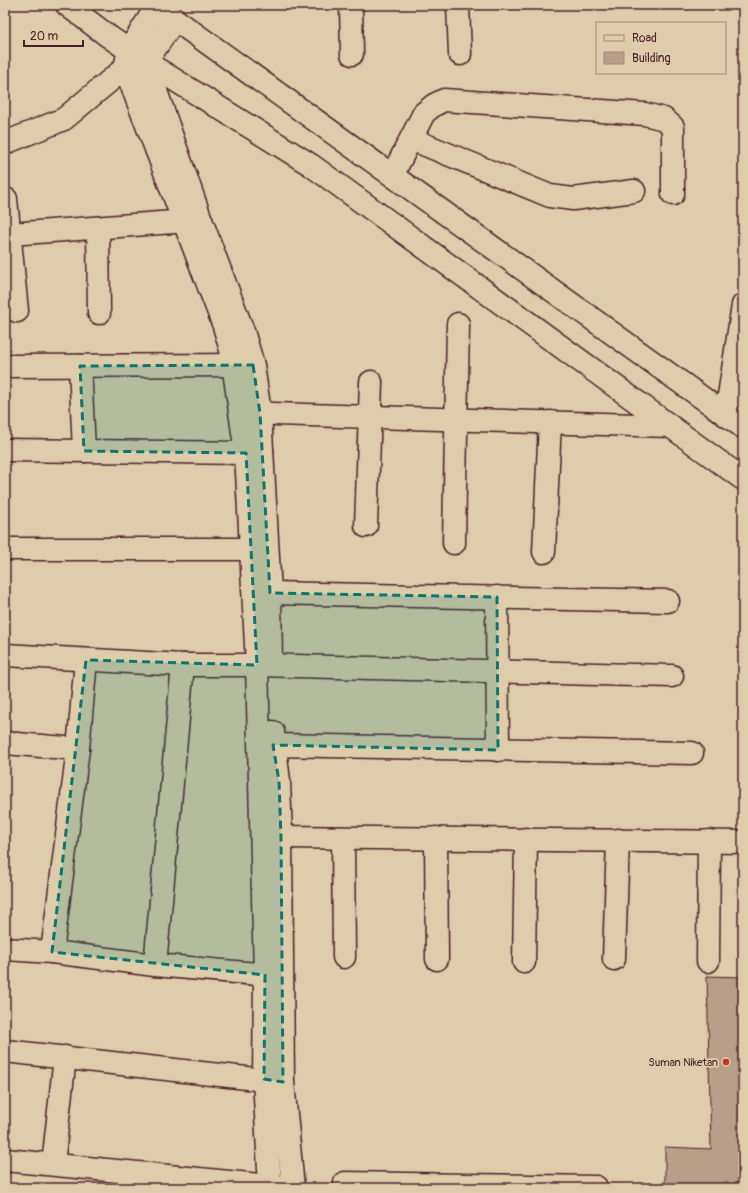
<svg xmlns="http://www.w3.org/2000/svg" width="748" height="1193" viewBox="0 0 748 1193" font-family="Pangolin,sans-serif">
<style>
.building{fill:#b79f89;stroke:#4a1f2b}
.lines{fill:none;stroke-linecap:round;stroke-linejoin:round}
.street-casing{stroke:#4a1f2b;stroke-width:25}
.secondary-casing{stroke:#4a1f2b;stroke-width:25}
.street{stroke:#decdaa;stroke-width:22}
.secondary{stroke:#decdaa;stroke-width:22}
.marked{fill:#0f766e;fill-opacity:0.2;stroke:#0f766e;stroke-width:3;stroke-dasharray:8 5;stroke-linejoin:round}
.poi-dot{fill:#c8321e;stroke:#decdaa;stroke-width:1.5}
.labels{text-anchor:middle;stroke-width:3.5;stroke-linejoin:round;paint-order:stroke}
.poi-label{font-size:11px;fill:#4a1f2b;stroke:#decdaa;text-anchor:end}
</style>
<rect width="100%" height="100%" fill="#decdaa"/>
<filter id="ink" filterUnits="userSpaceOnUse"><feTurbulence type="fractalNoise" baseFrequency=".025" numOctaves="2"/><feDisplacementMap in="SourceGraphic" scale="8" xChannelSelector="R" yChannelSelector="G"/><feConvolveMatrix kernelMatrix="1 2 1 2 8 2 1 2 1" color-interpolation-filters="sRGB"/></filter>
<g filter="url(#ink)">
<!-- building -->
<path class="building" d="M707,976L743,977V1188H665V1147L711,1149Z"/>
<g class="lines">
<!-- street casing -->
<g class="street-casing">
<g id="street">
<path d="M351,5L352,54"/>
<path d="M458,5L460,54"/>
<path d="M411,139L550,196L573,199L634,191"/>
<path d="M5,143L64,119L125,68"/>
<path d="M393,174L424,113L434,105L444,100L645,114L664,119L673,127V194"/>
<path d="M6,199L17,311"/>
<path d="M98,228L99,313"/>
<path d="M10,234L201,220"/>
<path d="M5,366L252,365"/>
<path d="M80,366L84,451"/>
<path d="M241,413L670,426"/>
<path d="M726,415L743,305"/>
<path d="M5,450L246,453L262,451"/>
<path d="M366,526L371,382"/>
<path d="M454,543L458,324"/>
<path d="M5,549H267"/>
<path d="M544,552L550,422"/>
<path d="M270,593L668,601"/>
<path d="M497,597L498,750"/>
<path d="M5,655L183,665H257L672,676"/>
<path d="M5,743L78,749"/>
<path d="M273,745L692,753"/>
<path d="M281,837L743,842"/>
<path d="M343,838L344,957"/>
<path d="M436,838L437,959"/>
<path d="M5,949L52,952L155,965L280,976"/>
<path d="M52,952L78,749L86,660"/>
<path d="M614,959L618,840"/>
<path d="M708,961L709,841"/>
<path d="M524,962L526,839"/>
<path d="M155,965L183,665"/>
<path d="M5,1051L282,1082"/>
<path d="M5,1160L291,1188"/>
<path d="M53,1164L65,1057"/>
<path d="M345,1183L596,1187"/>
</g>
</g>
<!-- secondary casing -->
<g class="secondary-casing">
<g id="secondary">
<path d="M67,5L108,36L146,62L311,165L743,479"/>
<path d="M157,6L129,50L125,68L224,326L231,350L246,453L257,665L265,975L264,1079L270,1188"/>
<path d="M163,11L743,427"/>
<path d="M175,19L146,62L201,220L243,331L253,365L260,413L270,593L271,664"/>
<path d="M273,732L279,781L281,837L283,1082L293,1188"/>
</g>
</g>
<!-- street -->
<use href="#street" class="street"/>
<!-- secondary -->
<use href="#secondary" class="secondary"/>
</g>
</g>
<!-- marked area -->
<path class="marked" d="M253,365L260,413L270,593L497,597L498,750L273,745L279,781L281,837L283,1082L264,1079L265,975L52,952L86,660L257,665L246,453L84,451L80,366Z"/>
<!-- markers -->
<circle class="poi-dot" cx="726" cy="1062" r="4"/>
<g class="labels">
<!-- poi labels -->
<g class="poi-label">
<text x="718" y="1066">Suman Niketan</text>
</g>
</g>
<!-- margin -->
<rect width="748" height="1193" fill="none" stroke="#decdaa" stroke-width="20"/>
<rect x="10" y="10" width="728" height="1173" fill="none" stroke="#4a1f2b" stroke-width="1.5" filter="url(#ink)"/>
<!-- legend -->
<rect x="596" y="22" width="130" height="52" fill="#decdaa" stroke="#a38777"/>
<rect x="604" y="35" width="20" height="6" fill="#decdaa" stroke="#a38777"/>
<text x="632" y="42" font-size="12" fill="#4a1f2b">Road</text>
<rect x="604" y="52" width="20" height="12" fill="#b79f89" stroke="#a38777"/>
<text x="632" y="62" font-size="12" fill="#4a1f2b">Building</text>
<!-- scale -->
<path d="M24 40v6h59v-6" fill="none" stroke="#4a1f2b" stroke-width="2"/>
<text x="30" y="40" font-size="12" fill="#4a1f2b" stroke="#decdaa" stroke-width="3" paint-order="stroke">20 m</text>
</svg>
